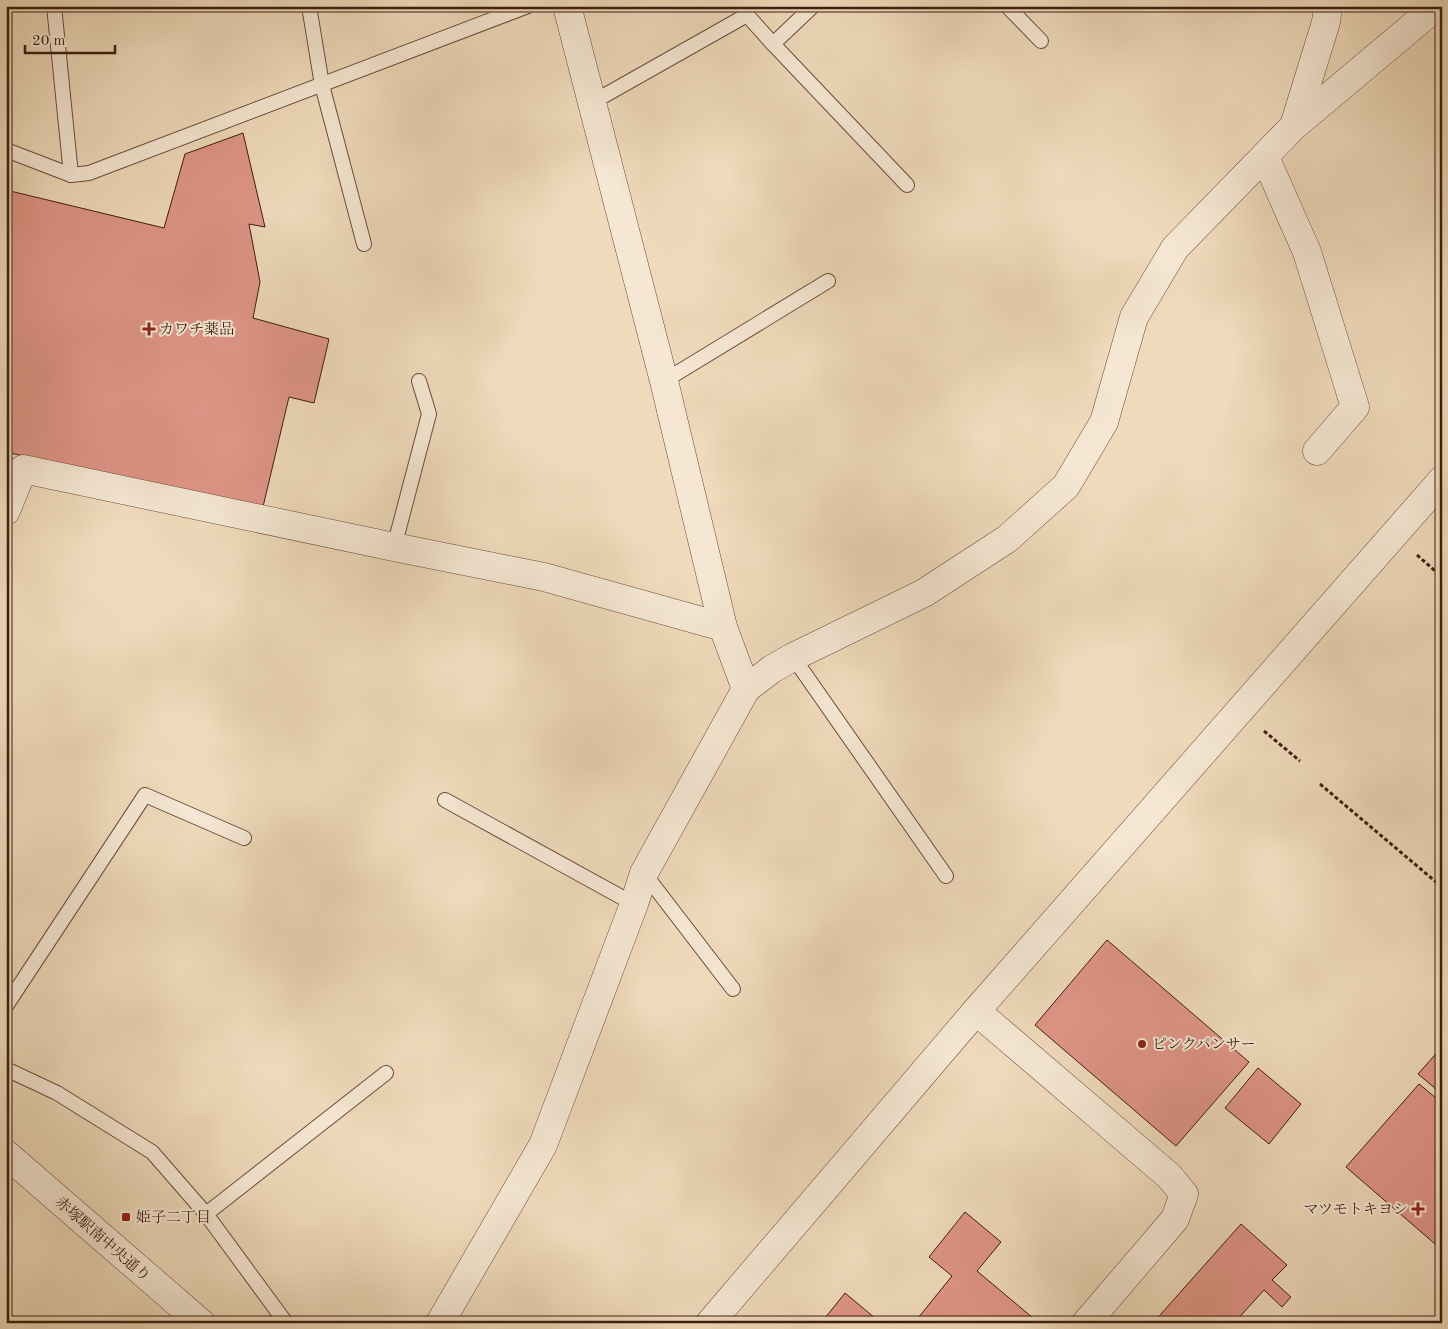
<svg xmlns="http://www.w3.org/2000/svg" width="1448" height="1329" viewBox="0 0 1448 1329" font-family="'Old Standard TT','Noto Serif JP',serif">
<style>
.building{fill:#df9587;stroke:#3d1d10}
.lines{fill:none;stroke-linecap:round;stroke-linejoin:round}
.service-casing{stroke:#6a4c3b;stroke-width:16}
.minor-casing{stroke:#6a4c3b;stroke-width:29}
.tertiary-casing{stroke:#6a4c3b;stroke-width:29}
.path{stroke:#3d1d10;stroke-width:3;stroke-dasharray:4 2.5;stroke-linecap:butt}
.service{stroke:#f5e7d3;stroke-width:14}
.minor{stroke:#f5e7d3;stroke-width:28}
.tertiary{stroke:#f5e7d3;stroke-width:28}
.poi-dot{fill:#8f2418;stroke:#f5e7d3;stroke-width:2}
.labels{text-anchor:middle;stroke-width:4;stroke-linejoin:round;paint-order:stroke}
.poi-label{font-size:15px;fill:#3d1d10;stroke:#f5e7d3;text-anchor:start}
.street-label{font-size:15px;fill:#3d1d10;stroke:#f5e7d3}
</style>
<rect width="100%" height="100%" fill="#efdabb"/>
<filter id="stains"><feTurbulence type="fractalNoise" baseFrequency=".004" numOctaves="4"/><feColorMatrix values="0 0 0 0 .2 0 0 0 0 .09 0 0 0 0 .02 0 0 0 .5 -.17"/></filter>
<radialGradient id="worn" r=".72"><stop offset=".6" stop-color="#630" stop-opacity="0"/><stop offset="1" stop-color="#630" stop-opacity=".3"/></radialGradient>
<!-- building -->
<g class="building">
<path d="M243,133L265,227L249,224L260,282L253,318L329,339L314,403L289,397L262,511L6,452V190L164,228L185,154Z"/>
<path d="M1107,940L1249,1062L1176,1146L1035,1025Z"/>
<path d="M1442,1047V1094L1418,1074Z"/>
<path d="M1258,1068L1301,1104L1269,1144L1225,1108Z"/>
<path d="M1419,1084L1442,1103V1250L1346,1167Z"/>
<path d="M965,1212L1001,1242L977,1271L1039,1323H914L952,1276L929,1257Z"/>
<path d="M1241,1224L1287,1265L1272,1280L1291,1297L1282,1307L1264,1290L1234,1323H1153Z"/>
<path d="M845,1293L881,1323H821Z"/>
</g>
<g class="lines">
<!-- service casing -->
<g class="service-casing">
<g id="service">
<path d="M54,6L71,175"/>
<path d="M309,6L322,85L364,244"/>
<path d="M813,6L773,44L907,185"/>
<path d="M1007,6L1041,41"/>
<path d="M593,102L747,15L773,44"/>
<path d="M6,150L71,175L89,173L528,6"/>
<path d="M664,381L828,281"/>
<path d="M394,547L429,414L419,381"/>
<path d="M793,657L946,876"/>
<path d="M445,800L634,904"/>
<path d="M644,873L733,989"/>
<path d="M6,1006L145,795L244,838"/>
<path d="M6,1069L57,1093L152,1152L206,1214"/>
<path d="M286,1323L206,1214L386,1073"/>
</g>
</g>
<!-- minor casing -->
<g class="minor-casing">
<g id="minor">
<path d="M567,6L664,381L723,627L746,689"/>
<path d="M1294,126L1437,6"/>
<path d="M1265,157L1307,252L1355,407L1317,451"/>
<path d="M6,511L23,469L394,547L544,577L723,627"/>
<path d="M976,1011L1169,1176L1184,1194L1175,1219L1086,1323"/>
<path d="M440,1323L543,1145L634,904L644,873L746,689L772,669L793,657L924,593L1007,539L1066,486L1104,422L1134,317L1175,248L1294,126L1326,22L1328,6"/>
</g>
</g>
<!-- tertiary casing -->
<g class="tertiary-casing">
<g id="tertiary">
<path d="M6,1154L201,1323"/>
<path d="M710,1323L976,1011L1442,480"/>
</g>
</g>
<!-- path -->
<g class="path">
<path d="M1417,555L1442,577"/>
<path d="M1264,731L1300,761"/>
<path d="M1320,784L1442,887"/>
</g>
<!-- service -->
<use href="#service" class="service"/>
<!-- minor -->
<use href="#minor" class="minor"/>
<!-- tertiary -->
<use href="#tertiary" class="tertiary"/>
</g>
<!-- markers -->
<g class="poi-dot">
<path d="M146.5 321.5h5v5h5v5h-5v5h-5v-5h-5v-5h5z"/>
<circle cx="1142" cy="1044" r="5"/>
<path d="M1415.5 1201.5h5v5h5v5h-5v5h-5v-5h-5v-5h5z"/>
<rect x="121" y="1212" width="10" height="10" rx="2.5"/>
</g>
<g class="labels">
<!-- poi labels -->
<g class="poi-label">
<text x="159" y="334">カワチ薬品</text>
<text x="1152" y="1049">ピンクパンサー</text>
<text x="1408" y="1214" text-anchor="end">マツモトキヨシ</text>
<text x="136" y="1222">姫子二丁目</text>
</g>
<!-- street labels -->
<g class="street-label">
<text transform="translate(103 1239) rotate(41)" y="5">赤塚駅南中央通り</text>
</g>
</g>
<!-- margin -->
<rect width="1448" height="1329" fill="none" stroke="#efdabb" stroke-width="25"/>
<rect x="8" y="8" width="1433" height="1314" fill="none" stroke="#3d1d10" stroke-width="2.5"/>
<rect x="12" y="12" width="1423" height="1304" fill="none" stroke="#3d1d10"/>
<!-- scale -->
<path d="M25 45v8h90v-8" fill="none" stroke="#3d1d10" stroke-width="2.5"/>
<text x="32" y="45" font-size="15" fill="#3d1d10" stroke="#f5e7d3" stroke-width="4" paint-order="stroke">20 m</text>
<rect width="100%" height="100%" filter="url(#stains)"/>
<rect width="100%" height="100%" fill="url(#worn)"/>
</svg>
